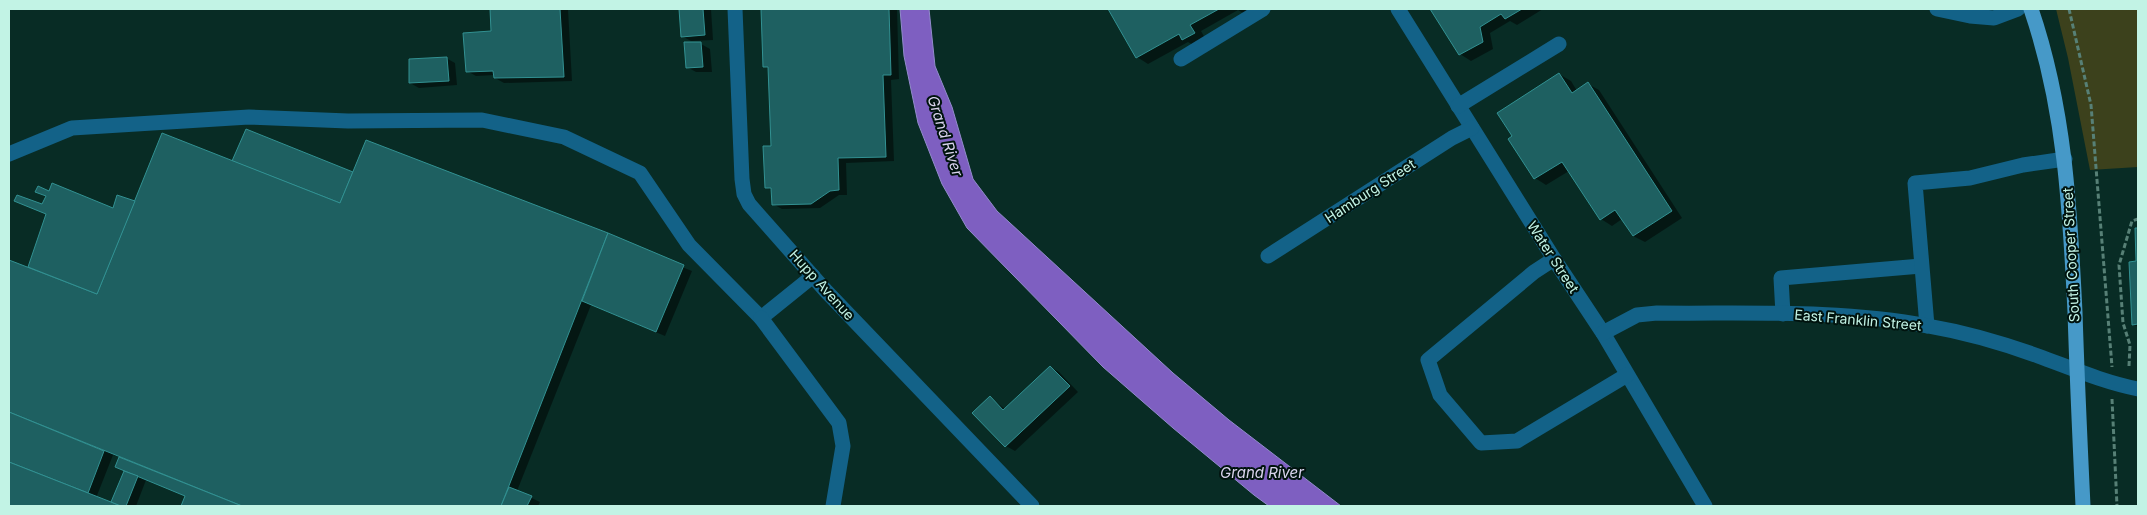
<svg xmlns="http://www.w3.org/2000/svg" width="2147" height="515" viewBox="0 0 2147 515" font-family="Inter,sans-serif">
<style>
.green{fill:#3c411c}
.water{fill:#7e5fc1;stroke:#928bcc}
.shadow{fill:#0007;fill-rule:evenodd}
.building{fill:#1e6061;stroke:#329192}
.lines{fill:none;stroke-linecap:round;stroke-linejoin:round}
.path{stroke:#578076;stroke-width:3;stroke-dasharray:5 2.5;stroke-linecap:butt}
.minor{stroke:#136288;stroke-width:15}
.major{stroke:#4699c8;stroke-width:15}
.labels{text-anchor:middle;stroke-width:4;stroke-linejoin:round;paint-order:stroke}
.street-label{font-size:14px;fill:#c2f3e5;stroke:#00130e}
.water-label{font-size:15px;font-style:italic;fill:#d9d3ed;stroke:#00130e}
</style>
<rect width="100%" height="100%" fill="#082c25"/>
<!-- green -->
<path class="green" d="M2056,9H2138V167L2090,170L2068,58Z"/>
<!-- water -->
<path class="water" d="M900,9H929L935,66L952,107L973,179L997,211L1173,373L1229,420L1341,506H1269L1254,495L1173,428L1103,367L967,228L942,184L918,123L904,56Z"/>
<!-- shadow -->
<g class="shadow">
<path d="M492,9H568L572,81L504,83L495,78V75L476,76L467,71L492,32Z"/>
<path d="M681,9H711L713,40L691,41L682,36Z"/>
<path d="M762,9H897L899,79L891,80L894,161L846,163L847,195H839L820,208L782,209L773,204V191L766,187L773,147L770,70L764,66Z"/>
<path d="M1110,9H1265L1250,17L1238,10L1201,31L1206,40L1195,46L1188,42L1148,64L1137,57Z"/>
<path d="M1431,9H1543L1517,25L1510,21L1490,33L1493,49L1471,61L1460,54Z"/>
<path d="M686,44H701L710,49L712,72H696L687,67Z"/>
<path d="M446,58L455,63L457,85L419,88L410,83Z"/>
<path d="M1559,74L1571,81L1577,91L1588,84L1599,90L1682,218L1645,242L1633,236L1622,219L1612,226L1601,219L1569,171L1546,185L1535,178L1510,140Z"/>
<path d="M367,141L692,271L665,336L591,305L517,491L540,502L538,506H182L187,496L146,480L136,506H9V261L29,269L47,214L16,201L43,205L46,197L37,191L50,192L114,210L233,162L353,173ZM113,455L120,457L117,467L125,471L112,504L96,498Z"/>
<path d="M2136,229H2138V327L2133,324L2138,263Z"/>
<path d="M1050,367L1059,372L1078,392L1015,451L1006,446L974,413L990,397L1005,409Z"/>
</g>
<!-- building -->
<g class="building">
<path d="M490,9H560L564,77L494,78L493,71L466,72L463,33L491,31Z"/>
<path d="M679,9H703L705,35L681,37Z"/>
<path d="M761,9H889L891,75H883L886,157L838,158L839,190L830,191L811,204L772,205L771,188H765L763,146H771L768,67H763Z"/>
<path d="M1108,9H1219L1190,25L1195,33L1182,40L1179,34L1136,58Z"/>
<path d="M1430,9H1522L1505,19L1501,14L1480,27L1483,42L1459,55Z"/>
<path d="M684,42H701L703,67L686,68Z"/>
<path d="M447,57L449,81L409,83V59Z"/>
<path d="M1559,73L1572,93L1588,82L1672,211L1633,236L1615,210L1600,220L1562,162L1534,179L1508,139L1512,136L1497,113Z"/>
<path d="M246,129L353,172L340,203L232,161Z"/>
<path d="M162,133L340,203L366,140L608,233L501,506H242L9,412V260L97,294Z"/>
<path d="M52,183L113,208L117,195L135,201L97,294L28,267L46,214L14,201L17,195L42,204L46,196L35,192L38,186L49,191Z"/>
<path d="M2135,228H2138V324L2132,325L2129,262L2136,261Z"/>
<path d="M608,233L684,265L656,332L582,301Z"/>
<path d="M1050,366L1070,386L1005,447L972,413L990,396L1003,410Z"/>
<path d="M9,412L104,451L88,493L9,462Z"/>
<path d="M119,457L242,506H181L185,496L115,467Z"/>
<path d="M9,462L111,502L121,506H9Z"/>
<path d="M124,471L138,476L126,506H121L111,502Z"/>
<path d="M509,487L532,496L527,506H501Z"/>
</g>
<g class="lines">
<!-- path -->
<g class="path">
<path d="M2069,9L2091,105L2112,367"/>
<path d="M2129,366L2130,345L2123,323L2119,265L2132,221L2138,219"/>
<path d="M2112,399L2117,506"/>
</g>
<!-- minor -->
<g class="minor">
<path d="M735,9L742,179L744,194L749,204L825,290L1032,506"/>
<path d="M1398,9L1554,259L1603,333L1705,506"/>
<path d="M1937,9L1970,16L1994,18L2018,9"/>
<path d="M1181,59L1263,9"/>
<path d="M1458,106L1559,44"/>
<path d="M9,154L72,128L249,117L348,121L482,120L564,137L640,173L689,245L761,318L813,276"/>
<path d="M1268,256L1452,138L1472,128"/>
<path d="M1554,259L1534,272L1428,360L1440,395L1481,443L1517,441L1627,375"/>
<path d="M1783,314L1781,278L1921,266"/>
<path d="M761,318L839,423L843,446L833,506"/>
<path d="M1927,326L1915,183L1970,178L2023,165L2065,159"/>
<path d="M1603,333L1637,315L1657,313C1746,314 1840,309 1928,326C1963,332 2005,344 2038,356C2071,368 2103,382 2138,389"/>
</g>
<!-- major -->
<path class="major" d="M2031,9C2065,108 2070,209 2075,312C2077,377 2080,442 2083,506"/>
</g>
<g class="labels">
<!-- street labels -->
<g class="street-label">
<text transform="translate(1370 191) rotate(-33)" y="5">Hamburg Street</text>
<text transform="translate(2071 255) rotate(-93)" y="5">South Cooper Street</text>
<text transform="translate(1553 257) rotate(57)" y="5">Water Street</text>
<text transform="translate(822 285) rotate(48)" y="5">Hupp Avenue</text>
<text transform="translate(1858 320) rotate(5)" y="5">East Franklin Street</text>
</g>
<!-- water labels -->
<g class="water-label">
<text transform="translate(945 136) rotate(72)" y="5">Grand River</text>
<text x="1262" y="478">Grand River</text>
</g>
</g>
<!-- border -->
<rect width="2147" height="515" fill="none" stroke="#c2f3e5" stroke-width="20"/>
</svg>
